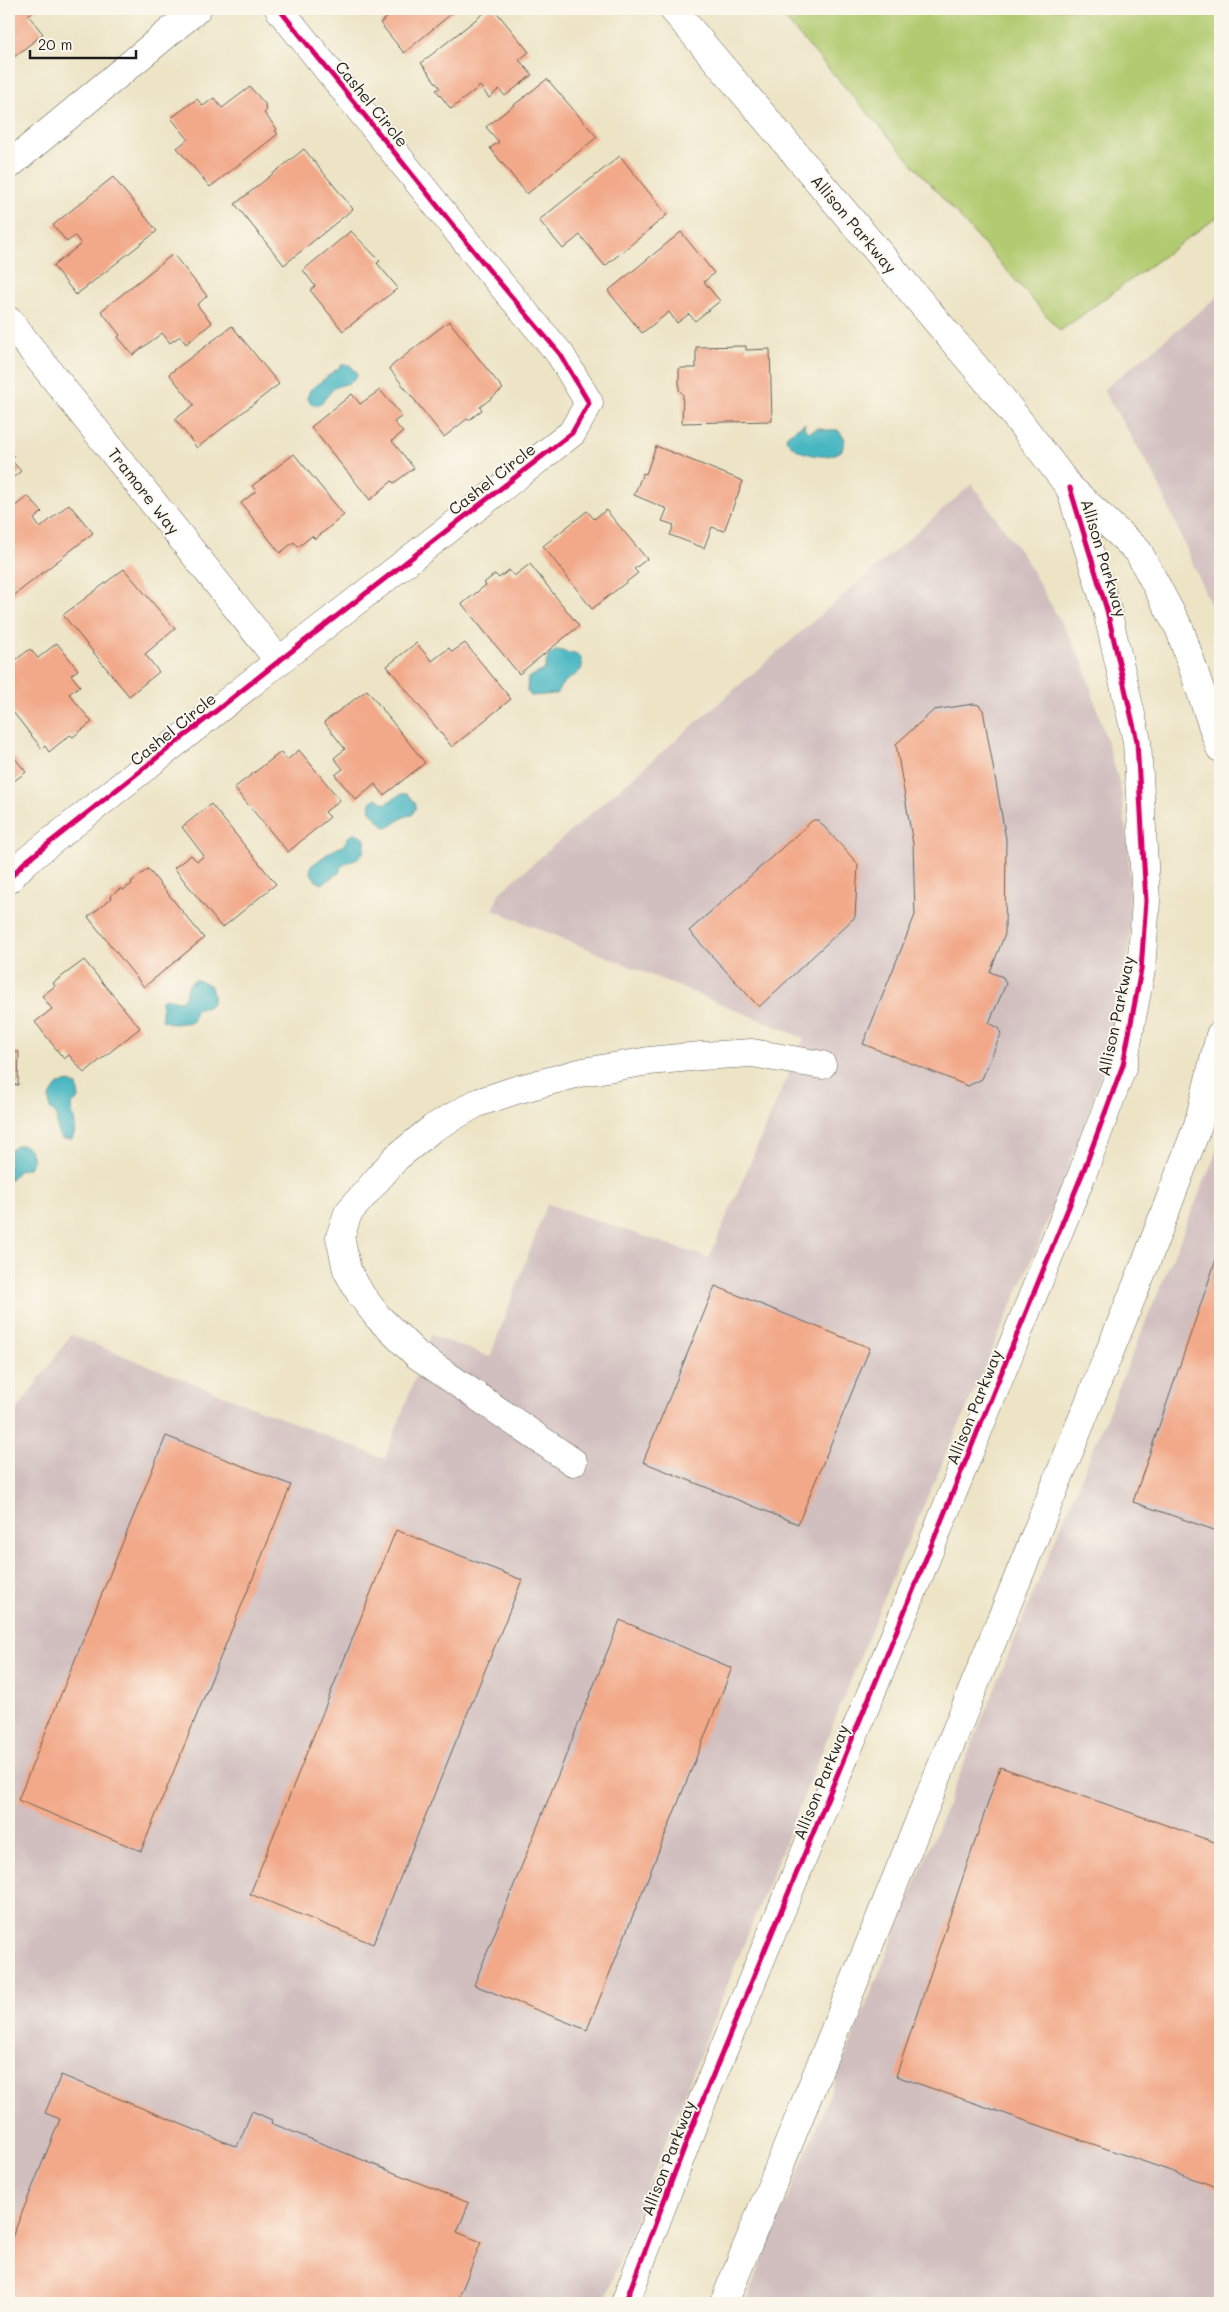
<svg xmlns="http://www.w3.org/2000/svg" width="1229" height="2312" viewBox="0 0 1229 2312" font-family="Mali,sans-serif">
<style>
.industrial{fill:#d1bfbf}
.green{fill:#b2cb71;stroke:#677446}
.water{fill:#49b7c2;stroke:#326a6f}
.building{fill:#f2a989}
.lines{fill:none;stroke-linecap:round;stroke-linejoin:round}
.minor-casing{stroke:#656258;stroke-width:29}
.minor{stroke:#fff;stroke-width:28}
.cycleway-casing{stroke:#fbf7ec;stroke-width:8}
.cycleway{stroke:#d6006c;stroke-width:5}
.labels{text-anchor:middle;stroke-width:4;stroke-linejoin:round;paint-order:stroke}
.street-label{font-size:16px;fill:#1c1c1c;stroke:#fbf7ec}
</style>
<rect width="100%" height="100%" fill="#fbf7ec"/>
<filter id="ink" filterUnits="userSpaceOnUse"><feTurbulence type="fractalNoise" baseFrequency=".02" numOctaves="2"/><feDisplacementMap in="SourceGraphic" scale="10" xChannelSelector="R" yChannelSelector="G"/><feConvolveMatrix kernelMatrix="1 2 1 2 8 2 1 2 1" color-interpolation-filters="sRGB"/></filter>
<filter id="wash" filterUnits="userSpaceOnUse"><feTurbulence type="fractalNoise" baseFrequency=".0096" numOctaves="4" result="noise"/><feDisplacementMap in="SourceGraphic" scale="20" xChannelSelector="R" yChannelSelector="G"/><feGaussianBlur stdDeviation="1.12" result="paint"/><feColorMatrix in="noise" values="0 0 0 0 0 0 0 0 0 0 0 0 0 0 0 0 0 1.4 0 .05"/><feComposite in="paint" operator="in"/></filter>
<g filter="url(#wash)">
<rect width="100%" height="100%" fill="#ede4c6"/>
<!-- industrial -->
<g class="industrial">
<path d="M1220,295V627L1156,478L1103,390Z"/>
<path d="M972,484L1026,560L1083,662L1120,785L1129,849L1130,938L1118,1021L1086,1120L1041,1238L892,1578L718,2008L603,2303H9V1421L71,1335L385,1459L431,1335L490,1357L547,1204L709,1258L804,1038L493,910L499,893Z"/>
<path d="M1220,1134V2303H745L1044,1567L1216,1153Z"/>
</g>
<!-- green -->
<path class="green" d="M776,9H1220V215L1060,331Z"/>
<!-- water -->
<g class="water">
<path d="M342,365H350L356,372L357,376C353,384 343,384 336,387C326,393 319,417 307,398L310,390Z"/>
<path d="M805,423L804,428L809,432L819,428L825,430H838L845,439L842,450C829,462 795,455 786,439L787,435Z"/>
<path d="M557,650L579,655C588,672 576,673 566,681C561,684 559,690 556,694L531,696L527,691L528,678L544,670L549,655Z"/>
<path d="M401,794H407L415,803L416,807L412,815C400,815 396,827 385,827L370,811L371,801L377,798L385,804Z"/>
<path d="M356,833L365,839C367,863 350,857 340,868V872L322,884L317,882L310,872L311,866L330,852L344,845L348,837Z"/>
<path d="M197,980L210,985C213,992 216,1003 207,1007C203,1009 199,1008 195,1010L192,1022L173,1024L162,1020V1000L166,998L178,1001L183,1000C188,992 185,982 197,980Z"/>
<path d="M70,1082L77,1086L79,1098L71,1105C72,1117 79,1126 72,1139H62L58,1133L56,1114L50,1109L49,1098L58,1084Z"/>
<path d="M17,1145C27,1144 32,1151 33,1161L29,1168L19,1170L9,1181V1152Z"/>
</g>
<g id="blocks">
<!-- building -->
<g class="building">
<path d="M9,9H37L28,15L43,34L14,57L9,51Z"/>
<path d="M398,9H457L404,53L380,23Z"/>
<path d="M489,9H494L529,52L519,60L532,75L505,96L499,89L489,98L480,86L451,109L436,90L440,88L421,63Z"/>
<path d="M547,79L597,137L527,194L490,148L499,142L486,127Z"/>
<path d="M250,87L266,105L264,107L267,110L264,113L277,129L275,131L278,134L210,187L177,148L188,139L171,118L197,99L203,106L214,98L222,108Z"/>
<path d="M304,149L353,209L284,265L235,204Z"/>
<path d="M620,156L667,215L605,266L580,235L563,249L539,220Z"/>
<path d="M113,177L157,231L76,295L53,266L81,244L75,236L67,242L53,225Z"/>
<path d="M351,231L380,261L377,263L398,288L343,331L310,290L315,286L303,270Z"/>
<path d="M681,232L714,273L704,282L720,301L695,321L689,314L677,323L669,312L642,333L608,291Z"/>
<path d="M173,254L207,296L197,305L212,323L186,344L180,336L170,343L162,333L133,355L118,337L120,335L101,311Z"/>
<path d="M449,321L503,389L480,407L482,410L469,420L467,419L444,437L389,368Z"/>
<path d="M232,326L279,384L197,448L175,419L194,405L169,374Z"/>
<path d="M746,346V350L770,349L772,421L682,423L683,394L679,390V368H696V347Z"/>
<path d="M380,390L402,416L394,422L403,432L392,441L414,468L394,483L392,481L370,500L311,427L352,394L360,404Z"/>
<path d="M656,446L743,481L724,531L712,527L704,548L670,535L674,525L662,521L667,509L634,495L643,473L646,474Z"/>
<path d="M9,450L14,457L11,460L21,471L9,481Z"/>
<path d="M294,454L344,515L315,539L312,536L298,547L294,542L280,553L241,503L256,491L252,486Z"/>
<path d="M28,496L42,512L34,519L40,528L69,504L93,533L12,597L9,593V511Z"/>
<path d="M606,510L647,559L634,569L638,573L592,609L543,546L587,511L594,519Z"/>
<path d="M530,564L579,626L519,674L462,604L486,585L484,583L495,574L499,578L509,570L514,576Z"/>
<path d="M124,569L175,629L145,654L159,672L129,696L63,615Z"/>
<path d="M57,643L78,670L71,675L80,686L69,694L92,722L73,737L70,735L49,752L45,746L42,749L9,707V665L30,649L38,658Z"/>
<path d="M416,643L432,661L449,648L452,652L465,643L511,699L452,747L387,666Z"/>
<path d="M367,690L425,763L384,795L375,784L356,800L335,775L343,769L334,758L345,749L324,722Z"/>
<path d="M973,704L979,705L983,710L1006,839L1005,934L990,972L1003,977L1006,984L989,1023L999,1028L1001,1034L982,1079L968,1086L863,1044L915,915L913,844L896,744L934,710Z"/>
<path d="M299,750L340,800L325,812L330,817L288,852L234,788L281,752L287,760Z"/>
<path d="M9,751L26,772L9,785Z"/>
<path d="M211,804L276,884L222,928L174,868L191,855L197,861L204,856L182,827Z"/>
<path d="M813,820H818L858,864L855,917L759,1007L689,931Z"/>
<path d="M148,869L204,938L144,987L88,917L112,898L110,896L121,888L123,890L132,884L131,882Z"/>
<path d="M84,960L140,1028L84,1073L69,1055L64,1059L35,1022L52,1009L42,996L55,986L53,983Z"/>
<path d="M9,1037H12L11,1052H19L18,1085L9,1084Z"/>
<path d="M1220,1248V1532L1133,1502Z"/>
<path d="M715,1286L870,1348L798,1524L643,1462Z"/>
<path d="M166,1436L291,1485L141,1851L18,1800Z"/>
<path d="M396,1530L522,1580L373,1944L250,1894Z"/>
<path d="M620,1620L732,1668L587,2030L474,1985Z"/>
<path d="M1000,1767L1220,1844V2188L896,2076Z"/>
<path d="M61,2075L237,2147L252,2111L272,2120L271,2123L469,2203L457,2232L481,2242L457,2303H9V2245L60,2119L45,2113Z"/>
</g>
</g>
</g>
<g filter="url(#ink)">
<use href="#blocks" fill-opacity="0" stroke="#656258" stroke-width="1"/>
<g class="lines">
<!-- minor casing -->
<g class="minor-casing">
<g id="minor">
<path d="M673,9L999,395L1070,488L1138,551L1180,630L1220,748"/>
<path d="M9,165L197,9"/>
<path d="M9,321L279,661"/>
<path d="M9,879L24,863L279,661L572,433L589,403L560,354L489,270L279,9"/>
<path d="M573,1462L417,1355L378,1317L361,1295L347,1270L340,1237L348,1213L396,1158L433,1128L477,1103L516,1090L583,1072L649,1061L701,1056L752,1053L822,1065"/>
<path d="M625,2303L699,2109L888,1652L1083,1172L1123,1065L1141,970L1146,901L1137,741L1107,610L1070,488"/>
<path d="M724,2303L1148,1257L1198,1125L1220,1035"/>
</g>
</g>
<!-- minor -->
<use href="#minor" class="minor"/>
<!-- cycleway casing -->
<g class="cycleway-casing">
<g id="cycleway">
<path d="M9,879L24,863L279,661L572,433L589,403L560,354L489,270L279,9"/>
<path d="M625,2303L699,2109L888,1652L1083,1172L1123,1065L1141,970L1146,901L1137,741L1107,610L1070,488"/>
</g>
</g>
<!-- cycleway -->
<use href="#cycleway" class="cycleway"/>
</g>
</g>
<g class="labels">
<!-- street labels -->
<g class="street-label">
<text transform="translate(372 104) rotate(51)" y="6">Cashel Circle</text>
<text transform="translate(854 224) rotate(50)" y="6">Allison Parkway</text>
<text transform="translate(492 479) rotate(-38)" y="6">Cashel Circle</text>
<text transform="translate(144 491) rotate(52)" y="6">Tramore Way</text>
<text transform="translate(1104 558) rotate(73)" y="6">Allison Parkway</text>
<text transform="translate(173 729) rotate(-39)" y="6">Cashel Circle</text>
<text transform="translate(1116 1016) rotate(-78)" y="6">Allison Parkway</text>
<text transform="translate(974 1407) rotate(-68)" y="6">Allison Parkway</text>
<text transform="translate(821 1782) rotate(-68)" y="6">Allison Parkway</text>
<text transform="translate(668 2158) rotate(-69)" y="6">Allison Parkway</text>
</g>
</g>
<!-- margin -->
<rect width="1229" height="2312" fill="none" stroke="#fbf7ec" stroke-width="30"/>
<!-- scale -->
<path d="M30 50v8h106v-8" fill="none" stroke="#1c1c1c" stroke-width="2.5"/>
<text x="38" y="50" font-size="15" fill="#1c1c1c" stroke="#fbf7ec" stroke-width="4" paint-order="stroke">20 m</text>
</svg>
